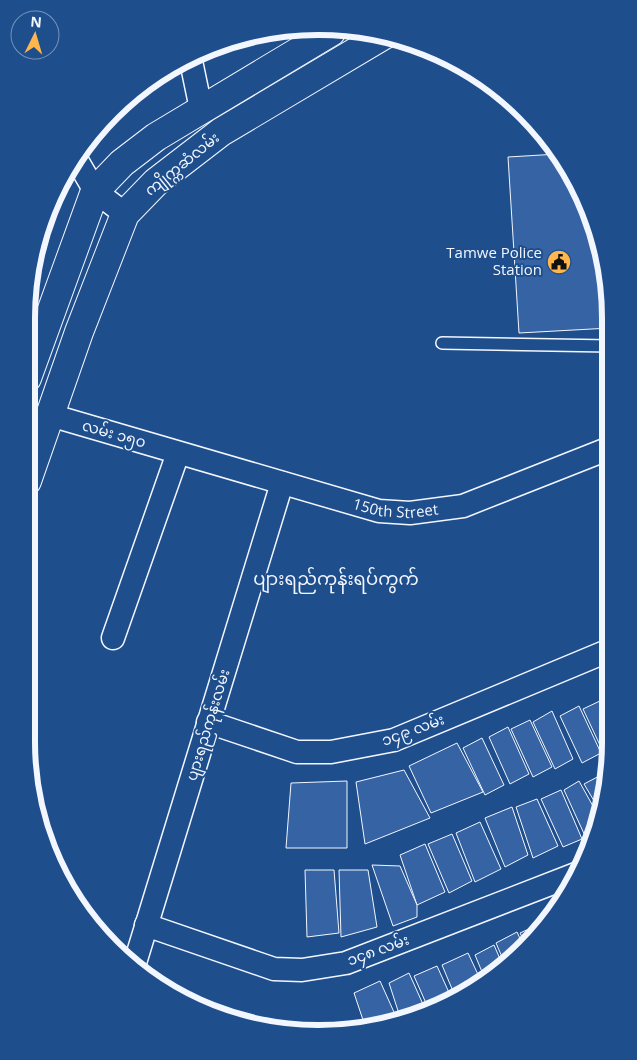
<svg xmlns="http://www.w3.org/2000/svg" width="637" height="1060" viewBox="0 0 637 1060" font-family="'Open Sans','Noto Sans Myanmar',sans-serif">
<style>
.building{fill:#3563a3;stroke:#f2f6ff}
.lines{fill:none;stroke-linecap:round;stroke-linejoin:round}
.service-casing{stroke:#f2f6ff;stroke-width:14}
.minor-casing{stroke:#f2f6ff;stroke-width:25}
.primary-casing{stroke:#f2f6ff;stroke-width:30}
.service{stroke:#1f4e8c;stroke-width:11}
.minor{stroke:#1f4e8c;stroke-width:22}
.primary{stroke:#1f4e8c;stroke-width:28}
.labels{text-anchor:middle;stroke-width:4;stroke-linejoin:round;paint-order:stroke}
.street-label{font-size:15px;fill:#f2f6ff;stroke:#1f4e8c}
.poi-label{font-size:15px;fill:#f2f6ff;stroke:#1f4e8c;text-anchor:end}
.quarter-label{font-size:18px;fill:#f2f6ff;stroke:#1f4e8c}
.rim{fill:none;stroke:#f2f6ff;stroke-width:6}
</style>
<rect width="100%" height="100%" fill="#1f4e8c"/>
<!-- building -->
<g class="building">
<path d="M558,154L572,173L595,225L610,299V328L519,333L508,157Z"/>
<path d="M610,695V715L602,699Z"/>
<path d="M602,700L610,716V754L605,756L583,709Z"/>
<path d="M579,706L601,753L582,763L560,716Z"/>
<path d="M552,711L573,759L555,769L533,722Z"/>
<path d="M530,720L552,767L533,777L511,729Z"/>
<path d="M508,727L529,774L510,784L489,737Z"/>
<path d="M482,738L504,785L485,795L463,748Z"/>
<path d="M457,743L483,792L431,813L409,766Z"/>
<path d="M404,770L430,818L365,844L356,782Z"/>
<path d="M605,773L607,777L600,811L584,784Z"/>
<path d="M347,781V848H286L291,783Z"/>
<path d="M579,781L599,817L596,833L586,838L564,790Z"/>
<path d="M561,790L582,839L563,847L541,799Z"/>
<path d="M537,799L558,846L533,858L516,807Z"/>
<path d="M512,807L528,855L505,867L485,818Z"/>
<path d="M480,822L501,869L475,882L456,833Z"/>
<path d="M452,834L472,881L449,893L428,844Z"/>
<path d="M425,844L445,892L417,905L400,855Z"/>
<path d="M372,865L400,866L417,905V917L393,926Z"/>
<path d="M305,870H334L339,933L307,937Z"/>
<path d="M339,870H368L377,927L341,937Z"/>
<path d="M544,922L525,943L520,933Z"/>
<path d="M517,932L523,945L505,964L496,943Z"/>
<path d="M494,945L503,966L496,974L485,979L475,955Z"/>
<path d="M468,953L481,981L455,996L442,965Z"/>
<path d="M437,966L451,997L429,1010L414,976Z"/>
<path d="M409,973L426,1011L413,1018L401,1020L389,983Z"/>
<path d="M380,981L398,1021L365,1026L354,993Z"/>
</g>
<g class="lines">
<!-- service casing -->
<g class="service-casing">
<path id="service" d="M442,343L610,346"/>
</g>
<!-- minor casing -->
<g class="minor-casing">
<g id="minor">
<path d="M191,61L201,109"/>
<path d="M75,157L95,191L125,214"/>
<path id="s1" d="M50,415L379,511L410,513L463,506L610,448"/>
<path d="M113,638L178,453"/>
<path d="M208,722L297,752H331L394,740L610,650"/>
<path d="M146,925L274,969L302,970L346,963L576,874"/>
<path d="M134,966L282,483"/>
</g>
</g>
<!-- primary casing -->
<g class="primary-casing">
<g id="primary">
<path d="M27,378L95,191L122,163L156,137L331,32"/>
<path d="M27,481L79,332L125,214L156,182L221,132L384,35"/>
</g>
</g>
<!-- service -->
<use href="#service" class="service"/>
<!-- minor -->
<use href="#minor" class="minor"/>
<!-- primary -->
<use href="#primary" class="primary"/>
</g>
<!-- icons -->
<defs>
<g id="civic-disc" transform="scale(1.25)"><circle r="9.5" fill="#ffb74d" stroke="#1f4e8c"/><path d="M-.6-6.5H3V-4.5H.6V-3L4-1V1h2V6H-6V1h2V-1L-.6-3ZM-1.2 2.5V6h2.4V2.5Z" fill="#111"/></g>
</defs>
<g fill-rule="evenodd">
<use href="#civic-disc" x="559" y="262"/>
</g>
<g class="labels">
<!-- street labels -->
<g class="street-label">
<text transform="translate(182 164) rotate(-39)" y="5">ကျိုက္ကဆံလမ်း</text>
<text transform="translate(114 434) rotate(16)" y="5">လမ်း ၁၅၀</text>
<text dy="5" stroke="none"><textPath href="#s1" startOffset="359">150th Street</textPath></text>
<text transform="translate(208 725) rotate(-73)" y="5">ပျားရည်ကုန်းလမ်း</text>
<text transform="translate(413 730) rotate(-20)" y="5">၁၄၉ လမ်း</text>
<text transform="translate(378 950) rotate(-20)" y="5">၁၄၈ လမ်း</text>
</g>
<!-- poi labels -->
<g class="poi-label">
<text x="542" y="258">Tamwe Police<tspan x="542" dy="17">Station</tspan></text>
</g>
<!-- quarter labels -->
<g class="quarter-label">
<text x="336" y="585">ပျားရည်ကုန်းရပ်ကွက်</text>
</g>
</g>
<!-- crop -->
<path d="M0 0H637V1060H0ZM318 35H319A283 283 0 0 1 602 318V742A283 283 0 0 1 319 1025H318A283 283 0 0 1 35 742V318A283 283 0 0 1 318 35Z" fill="#1f4e8c" fill-rule="evenodd"/>
<path class="rim" d="M318 35H319A283 283 0 0 1 602 318V742A283 283 0 0 1 319 1025H318A283 283 0 0 1 35 742V318A283 283 0 0 1 318 35Z"/>
<!-- north arrow -->
<g transform="translate(35 35) rotate(5)"><circle r="24" fill="#1f4e8c" stroke="#7391ba"/>
<path d="M0-4L9 19L0 12L-9 19Z" fill="#ffb74d"/>
<text y="-8" font-size="14" font-weight="bold" text-anchor="middle" fill="#f2f6ff">N</text>
</g>
</svg>
